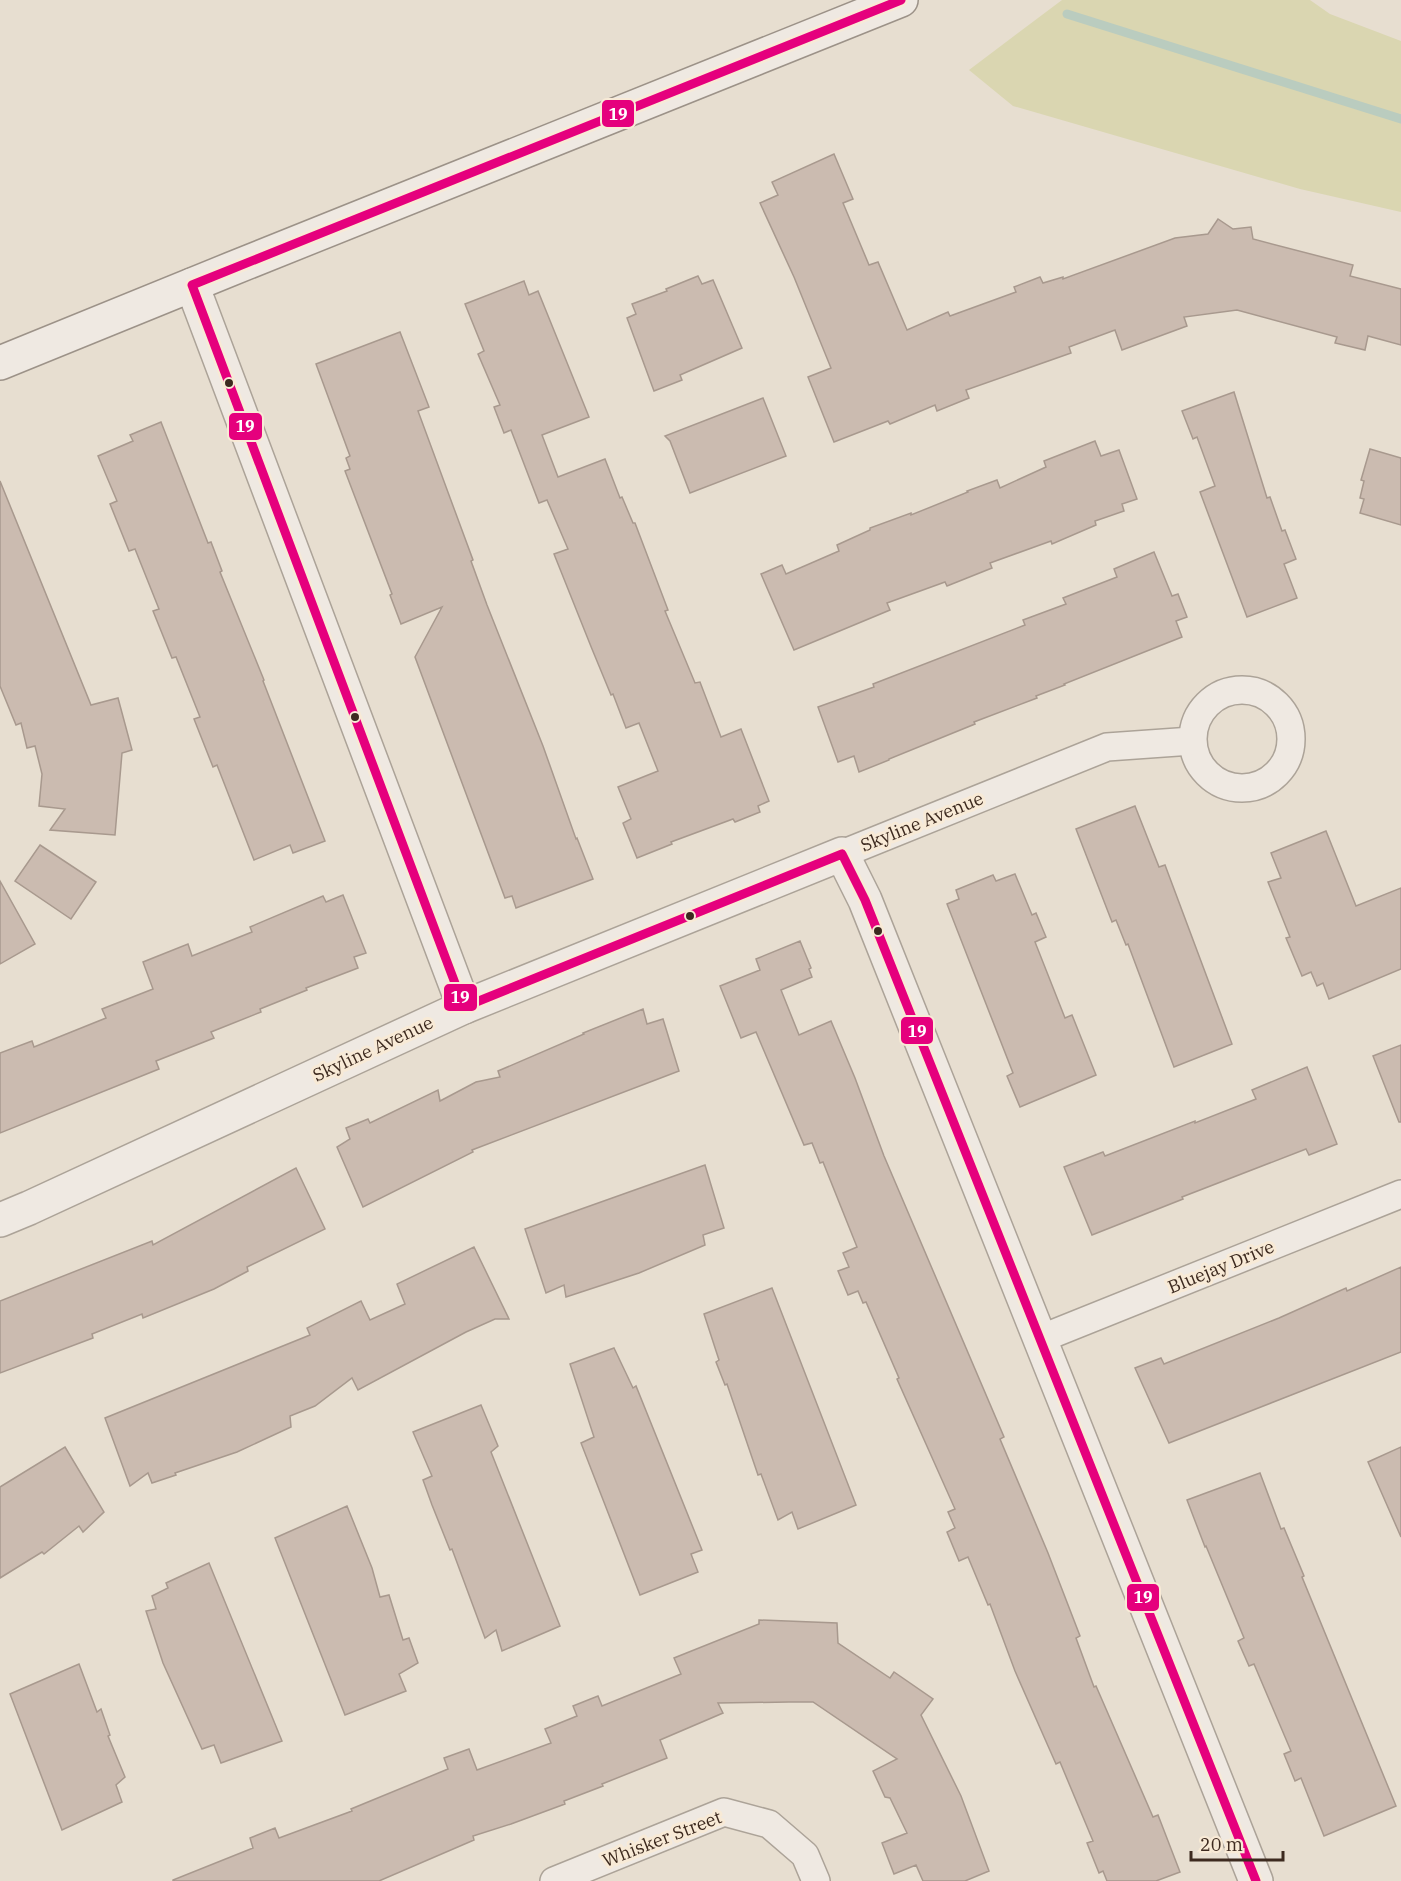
<svg xmlns="http://www.w3.org/2000/svg" width="1401" height="1881" viewBox="0 0 1401 1881" font-family="'IBM Plex Serif',serif">
<style>
.green{fill:#dad6b1}
.lines{fill:none;stroke-linecap:round;stroke-linejoin:round}
.stream{stroke:#baccbf;stroke-width:9}
.building{fill:#cbbbb0;stroke:#a8998e;stroke-width:1.5}
.minor-casing{stroke:#aca398;stroke-width:30}
.tertiary-casing{stroke:#aca398;stroke-width:36}
.secondary-casing{stroke:#9c9288;stroke-width:36}
.minor{stroke:#efe9e2;stroke-width:27}
.tertiary{stroke:#efe9e2;stroke-width:33}
.secondary{stroke:#efe9e2;stroke-width:33}
.bus-1-casing{stroke:#f8ead6;stroke-width:14}
.bus-1{stroke:#e5007d;stroke-width:9}
.bus-dot{fill:#3d2a1f;stroke:#f8ead6;stroke-width:2}
.labels{text-anchor:middle;stroke-width:6;stroke-linejoin:round;paint-order:stroke}
.street-label{font-size:18px;fill:#3d2a1f;stroke:#f8ead6}
.line-badge{stroke:#f8ead6;stroke-width:2}
.badge-label{font-size:16px;text-anchor:middle;font-weight:bold;fill:#fff}
</style>
<rect width="100%" height="100%" fill="#e7ded0"/>
<!-- green -->
<path class="green" d="M1062,0H1310L1330,14L1401,41V212L1300,189L1013,106L969,70Z"/>
<g class="lines">
<!-- stream -->
<path class="stream" d="M1067,14L1401,119"/>
</g>
<!-- building -->
<g class="building">
<path d="M834,154L853,199L843,203L869,265L878,262L907,330L948,312L950,316L1016,292L1014,287L1040,277L1043,283L1063,277V279L1175,238L1208,234L1218,219L1233,229L1251,227L1253,239L1353,265L1350,276L1401,289V345L1368,336L1365,350L1335,343L1337,337L1237,310L1184,317L1187,326L1122,350L1115,330L1069,347L1071,353L966,390L969,398L937,411L935,405L890,424L888,421L834,442L808,377L831,368L794,277L760,203L778,195L772,182Z"/>
<path d="M698,276L702,284L713,280L742,348L680,375L682,380L654,391L627,318L636,314L632,304L667,291L666,289Z"/>
<path d="M524,281L529,295L538,291L589,417L542,435L558,477L605,459L620,498L622,497L633,523H635L668,610L665,611L695,683L700,682L721,737L741,729L769,801L758,806L760,812L735,822L733,819L671,842L672,844L637,858L623,823L631,819L618,787L658,771L639,723L626,728L613,694L611,695L592,649L554,554L568,549L547,500L539,503L511,430L504,433L494,407L500,405L478,354L484,351L465,304Z"/>
<path d="M400,332L429,407L418,411L473,560L471,561L487,605L543,746L576,839L577,838L593,879L516,908L512,896L505,898L415,657L442,607L401,624L390,595L392,594L345,471L350,469L346,458L350,456L316,364Z"/>
<path d="M1234,392L1267,498L1270,497L1282,531L1285,530L1296,559L1284,564L1297,598L1247,617L1200,492L1215,486L1197,437L1193,439L1182,411Z"/>
<path d="M763,398L786,456L690,493L670,441L665,436Z"/>
<path d="M161,422L208,543L211,542L222,571L220,572L264,680L263,681L325,841L293,853L290,845L254,860L217,765L213,767L194,719L200,717L176,657L172,658L153,611L159,609L135,549L129,551L110,504L117,501L98,456L133,441L130,435Z"/>
<path d="M1095,441L1101,456L1119,450L1137,499L1122,504L1124,511L1095,521L1096,525L1052,544L1051,541L990,563L992,568L947,586L945,582L887,603L890,610L794,650L761,574L782,565L786,574L839,551L837,545L870,530V528L911,513V515L968,492L967,491L997,480L1000,488L1046,467L1044,461Z"/>
<path d="M1370,449L1401,458V525L1360,513L1364,499L1360,498L1364,481L1361,480Z"/>
<path d="M0,481L91,705L118,698L132,750L122,753L115,835L50,830L65,809L39,806L42,774L35,746L27,748L21,723L16,725L0,686Z"/>
<path d="M1154,552L1172,596L1178,594L1187,617L1176,621L1182,637L1064,684L1065,685L1036,696L1037,698L974,722L975,724L889,759V760L859,772L854,756L838,762L818,707L874,687L873,684L1025,625L1023,620L1066,604L1063,598L1117,577L1114,569Z"/>
<path d="M1135,806L1159,867L1165,865L1232,1044L1174,1067L1128,944L1126,945L1116,920L1112,922L1076,829Z"/>
<path d="M1326,831L1356,906L1401,888V969L1329,999L1323,983L1317,986L1311,972L1302,976L1286,938L1290,937L1268,882L1281,878L1271,853Z"/>
<path d="M40,845L96,882L71,919L15,881Z"/>
<path d="M1015,874L1032,915L1036,913L1046,937L1035,942L1065,1018L1072,1015L1096,1075L1020,1107L1007,1076L1013,1073L947,904L959,899L956,890L993,875L996,881Z"/>
<path d="M0,881L35,944L0,964Z"/>
<path d="M343,895L366,953L354,957L358,968L306,988L307,990L260,1009L261,1012L211,1032L214,1038L156,1061L159,1069L0,1133V1053L32,1041L34,1047L106,1018L102,1009L153,989L143,962L188,944L192,956L252,932L250,927L323,896L326,902Z"/>
<path d="M800,941L811,968L809,969L812,977L781,990L799,1035L831,1021L855,1078L884,1156L1004,1437L1000,1439L1048,1553L1080,1636L1076,1638L1094,1687L1096,1686L1153,1817L1158,1815L1180,1872L1156,1881H1107L1103,1871L1099,1873L1087,1843L1093,1841L1060,1762L1056,1764L1015,1671L990,1604L988,1605L968,1557L959,1561L947,1532L955,1528L948,1512L955,1509L897,1379L899,1378L866,1302L863,1303L858,1291L848,1295L838,1271L849,1267L843,1253L857,1247L823,1162L820,1163L812,1143L804,1145L756,1032L741,1038L720,986L760,970L756,959Z"/>
<path d="M643,1009L647,1024L663,1019L679,1071L472,1150L473,1152L363,1207L337,1147L350,1139L346,1128L368,1119L370,1123L438,1090L440,1101L476,1082L500,1077L498,1071L584,1034L583,1033Z"/>
<path d="M1401,1045V1122H1399L1373,1056Z"/>
<path d="M1307,1067L1337,1144L1309,1155L1306,1149L1182,1197L1183,1199L1092,1235L1064,1167L1103,1152L1105,1156L1195,1121V1123L1256,1099L1252,1090Z"/>
<path d="M705,1165L724,1228L703,1235L705,1245L639,1273L566,1297L564,1285L546,1293L525,1229Z"/>
<path d="M296,1168L325,1229L247,1267L248,1271L214,1289L143,1318L142,1314L92,1334L93,1338L0,1373V1301L152,1241L153,1245Z"/>
<path d="M474,1247L509,1319H495L466,1332L358,1390L352,1378L315,1406L290,1416L291,1427L237,1452L175,1473L176,1475L152,1483L148,1473L130,1486L105,1418L310,1335L307,1328L361,1301L370,1320L405,1304L397,1284Z"/>
<path d="M1401,1267V1352L1169,1443L1135,1368L1161,1358L1164,1364L1279,1318L1346,1288L1347,1291Z"/>
<path d="M772,1288L856,1505L798,1529L792,1512L778,1520L761,1474L758,1475L727,1384L725,1385L716,1362L719,1360L704,1314Z"/>
<path d="M614,1348L633,1388L636,1386L702,1550L691,1554L698,1572L640,1595L581,1443L594,1437L570,1364Z"/>
<path d="M481,1405L498,1446L491,1452L560,1626L502,1651L496,1630L485,1638L452,1549L450,1550L432,1505L423,1480L432,1476L413,1432Z"/>
<path d="M65,1447L104,1512L83,1532L79,1526L44,1554L42,1552L0,1578V1487Z"/>
<path d="M1401,1447V1537L1368,1462Z"/>
<path d="M1260,1473L1281,1529L1284,1528L1304,1576L1302,1577L1396,1806L1324,1836L1301,1778L1295,1781L1284,1754L1291,1751L1254,1664L1249,1666L1238,1641L1244,1638L1206,1546L1205,1547L1187,1500Z"/>
<path d="M347,1506L372,1568L380,1597L389,1595L403,1640L409,1638L418,1663L399,1674L406,1691L345,1715L275,1538Z"/>
<path d="M209,1563L282,1741L221,1763L214,1745L202,1749L163,1663L146,1611L156,1609L152,1596L168,1588L166,1583Z"/>
<path d="M759,1620L837,1623L838,1643L890,1678L894,1672L933,1699L921,1715L961,1796L989,1871L965,1881H923L916,1865L894,1874L882,1843L907,1833L890,1798L885,1797L873,1771L897,1759L813,1702H789L718,1703L723,1713L660,1740L667,1758L602,1784L603,1786L564,1801L565,1804L511,1824L473,1836L474,1840L379,1881H173V1880L253,1848L250,1838L275,1828L279,1838L352,1811L351,1809L448,1769L444,1758L469,1749L477,1770L551,1743L545,1729L577,1716L573,1706L598,1696L602,1706L681,1674L674,1658L759,1624Z"/>
<path d="M79,1664L97,1712L101,1709L110,1735L108,1736L125,1777L116,1785L122,1802L62,1830L10,1694Z"/>
</g>
<g class="lines">
<!-- minor casing -->
<g class="minor-casing">
<g id="minor">
<circle cx="1242" cy="739" r="49"/>
<path d="M842,854L1107,747L1192,741"/>
<path d="M1040,1339L1401,1194"/>
<path d="M554,1881L724,1812L769,1824L805,1855L816,1881"/>
</g>
</g>
<!-- tertiary casing -->
<g class="tertiary-casing">
<g id="tertiary">
<path d="M192,285L464,1007"/>
<path d="M0,1220L29,1208L464,1007L842,854L865,900L1256,1881"/>
</g>
</g>
<!-- secondary casing -->
<g class="secondary-casing">
<path id="secondary" d="M0,363L231,269L901,0"/>
</g>
<!-- minor -->
<use href="#minor" class="minor"/>
<!-- tertiary -->
<use href="#tertiary" class="tertiary"/>
<!-- secondary -->
<use href="#secondary" class="secondary"/>
<!-- bus-1 casing -->
<g class="bus-1-casing">
<path id="bus-1" d="M901,0L192,285L464,1007L842,854L865,900L1256,1881"/>
</g>
<!-- bus-1 -->
<use href="#bus-1" class="bus-1"/>
</g>
<!-- markers -->
<g class="bus-dot">
<circle cx="229" cy="383" r="5"/>
<circle cx="355" cy="717" r="5"/>
<circle cx="690" cy="916" r="5"/>
<circle cx="878" cy="931" r="5"/>
</g>
<g class="labels">
<!-- street labels -->
<g class="street-label">
<text transform="translate(922 822) rotate(-22)" y="6">Skyline Avenue</text>
<text transform="translate(373 1049) rotate(-25)" y="6">Skyline Avenue</text>
<text transform="translate(1221 1267) rotate(-22)" y="6">Bluejay Drive</text>
<text transform="translate(662 1839) rotate(-21)" y="6">Whisker Street</text>
</g>
</g>
<g class="line-badge">
<rect x="601" y="99" width="34" height="29" rx="6" fill="#e5007d"/>
<rect x="228" y="412" width="35" height="29" rx="6" fill="#e5007d"/>
<rect x="443" y="983" width="35" height="29" rx="6" fill="#e5007d"/>
<rect x="900" y="1016" width="34" height="29" rx="6" fill="#e5007d"/>
<rect x="1126" y="1583" width="34" height="29" rx="6" fill="#e5007d"/>
</g>
<g class="badge-label">
<text x="618" y="120">19</text>
<text x="245" y="432">19</text>
<text x="460" y="1003">19</text>
<text x="917" y="1037">19</text>
<text x="1143" y="1603">19</text>
</g>
<!-- scale -->
<path d="M1191 1851v9h92v-9" fill="none" stroke="#3d2a1f" stroke-width="3"/>
<text x="1200" y="1851" font-size="18" fill="#3d2a1f" stroke="#f8ead6" stroke-width="4.5" paint-order="stroke">20 m</text>
</svg>
